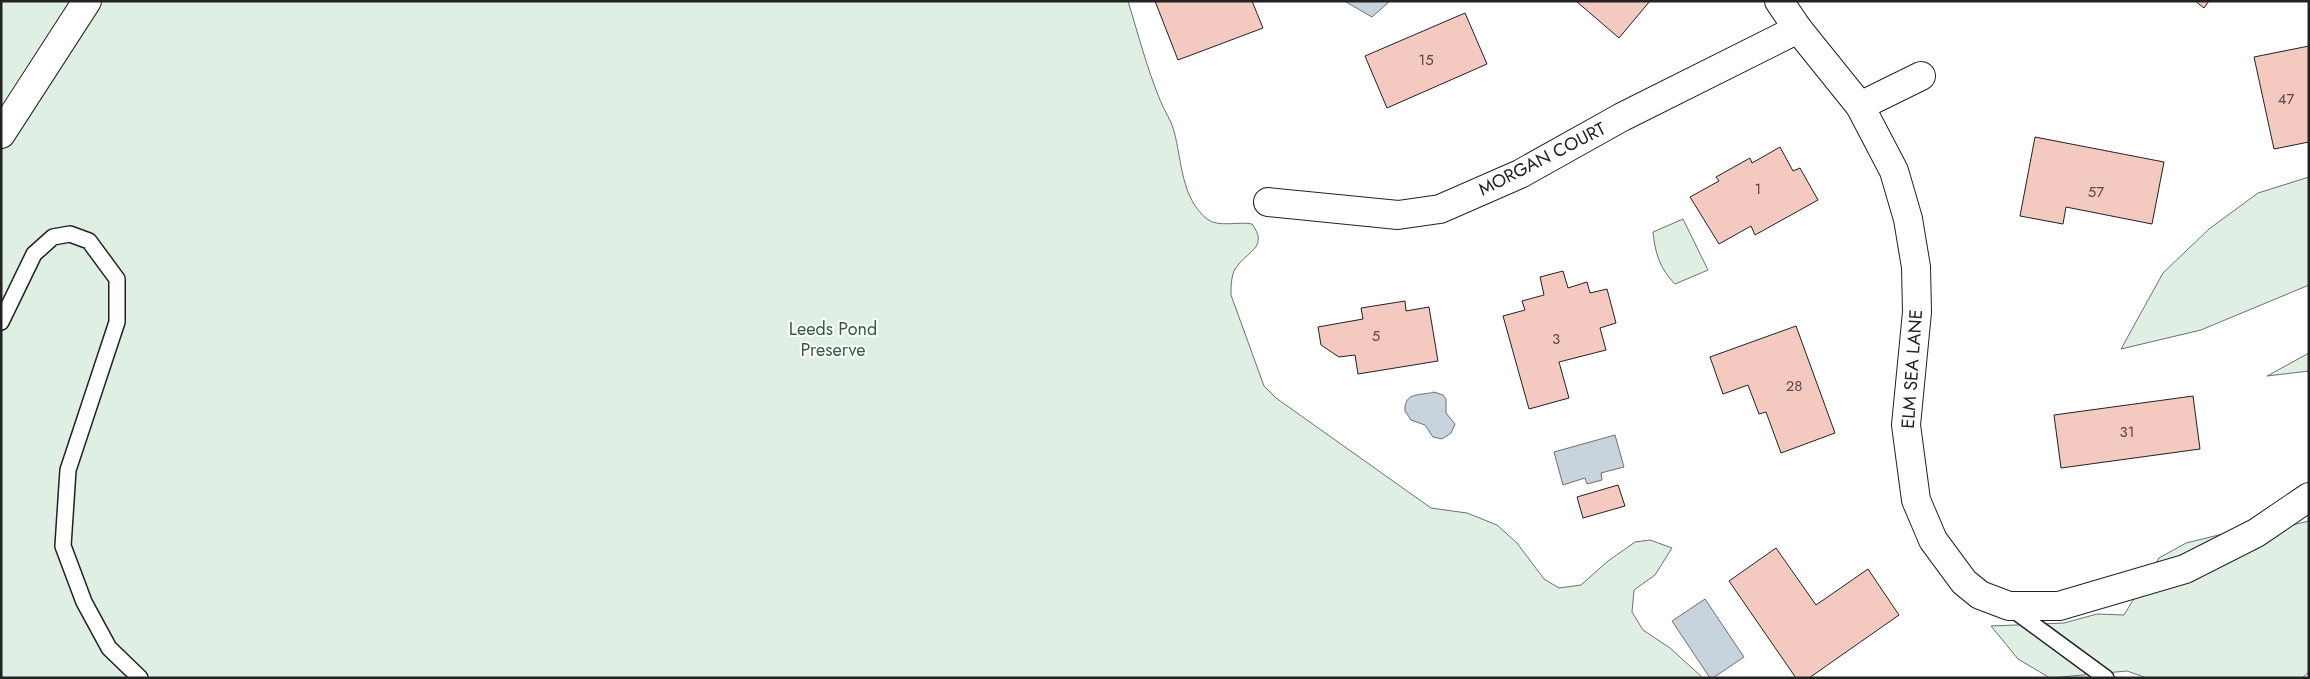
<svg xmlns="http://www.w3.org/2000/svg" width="2310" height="679" viewBox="0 0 2310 679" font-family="Jost,sans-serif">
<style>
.green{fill:#e0efe3;stroke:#6f6f6f}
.water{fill:#c7d3dd;stroke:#6f6f6f}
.building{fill:#f3c9c0;stroke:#222}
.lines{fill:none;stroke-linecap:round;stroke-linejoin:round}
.lane-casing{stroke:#222;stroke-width:18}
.street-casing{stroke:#222;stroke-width:30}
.secondary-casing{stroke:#222;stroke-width:30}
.lane{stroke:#fff;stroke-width:15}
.street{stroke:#fff;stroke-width:28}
.secondary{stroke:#fff;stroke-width:28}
.labels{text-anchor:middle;stroke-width:4;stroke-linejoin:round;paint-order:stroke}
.number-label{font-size:15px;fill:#564c4a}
.street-label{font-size:18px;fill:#222;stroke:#fff}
.park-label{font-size:18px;fill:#2f5e38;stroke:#fff}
</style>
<rect width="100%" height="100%" fill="#fff"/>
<!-- green -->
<g class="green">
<path d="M1,1H1128C1138,34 1147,68 1160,100C1164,110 1171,120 1174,131C1182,161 1181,198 1207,219C1219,228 1238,221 1252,224C1268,246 1250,250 1238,265C1231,272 1231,285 1231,295L1264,386L1276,398L1431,508L1467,513L1497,525L1517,543L1544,579L1559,588L1581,585L1608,561L1635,542L1650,540L1672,548L1655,575L1634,590L1632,612L1643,630L1670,648L1703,678H1Z"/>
<path d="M2309,177V285L2201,330L2121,349L2163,273L2209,229L2258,193Z"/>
<path d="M1683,219L1708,270L1675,284C1660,269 1655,253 1653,232Z"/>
<path d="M2309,353V371L2267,376Z"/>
<path d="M2309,521V672L2302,678H2147L2127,671L2050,678L2018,659L1991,626L2064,623L2097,614L2124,615L2159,558L2186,543L2227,533L2284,527Z"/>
</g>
<!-- water -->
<g class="water">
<path d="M1390,1L1372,17L1346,2V1Z"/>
<path d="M1434,392L1443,395L1446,399V413L1455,424L1451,433L1442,439L1433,437L1425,425L1411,420L1405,411C1404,391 1421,396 1434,392Z"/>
<path d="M1615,435L1624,467L1601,473L1602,480L1587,484L1585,478L1563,485L1554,452Z"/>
<path d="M1705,599L1744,657L1713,678H1710L1672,621Z"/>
</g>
<!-- building -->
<g class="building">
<path d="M1155,1H1252L1263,28L1178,60Z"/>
<path d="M1576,1H1650L1619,38Z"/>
<path d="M2195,1H2209L2204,8Z"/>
<path d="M1465,13L1487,64L1387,108L1365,56Z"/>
<path d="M2309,46V142L2274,149L2254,57Z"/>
<path d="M2035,137L2164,162L2152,224L2066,207L2063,224L2020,216Z"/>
<path d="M1780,147L1793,171L1800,168L1818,200L1755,235L1751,226L1719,244L1690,197L1719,181L1716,177L1750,158L1752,163Z"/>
<path d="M1563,271L1568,288L1587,282L1590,293L1607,289L1616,323L1600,328L1606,350L1559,362L1569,398L1529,409L1503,316L1525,310L1522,301L1544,295L1540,277Z"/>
<path d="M1405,301L1406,311L1429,307L1438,361L1358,374L1355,355L1339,357L1321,345L1318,327L1363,319L1361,308Z"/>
<path d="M1796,326L1835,433L1781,453L1766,412L1759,414L1748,385L1723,394L1710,357Z"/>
<path d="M2193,396L2200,449L2061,468L2054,415Z"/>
<path d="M1618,485L1625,506L1583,518L1577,497Z"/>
<path d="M1776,548L1816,605L1868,569L1899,615L1809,678H1796L1729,581Z"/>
</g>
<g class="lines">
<!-- lane casing -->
<g class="lane-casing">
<g id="lane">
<path d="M1,322L34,254L53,237L70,234L89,241L117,279V322L68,470L63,546L84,602L109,648L140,678"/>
<path d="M2012,609L2106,678"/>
</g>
</g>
<!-- street casing -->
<g class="street-casing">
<g id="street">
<path d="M1779,1L1798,29L1860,106L1894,171L1908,219L1916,267L1917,312L1906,425L1916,500L1933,540L1964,582L1980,595L2009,606H2059L2185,569L2256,533L2309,497"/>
<path d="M1860,106L1921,76"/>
<path d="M1268,202L1398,215L1440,209L1520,174L1622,117L1798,29"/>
</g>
</g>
<!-- secondary casing -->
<g class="secondary-casing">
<path id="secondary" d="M1,134L87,1"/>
</g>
<!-- lane -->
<use href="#lane" class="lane"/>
<!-- street -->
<use href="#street" class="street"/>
<!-- secondary -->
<use href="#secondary" class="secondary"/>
</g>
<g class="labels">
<!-- number labels -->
<g class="number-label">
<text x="1426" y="65">15</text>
<text x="2286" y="104">47</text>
<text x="1758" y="194">1</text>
<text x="2096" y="197">57</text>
<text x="1376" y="341">5</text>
<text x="1556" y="344">3</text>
<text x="1794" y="391">28</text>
<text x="2127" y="437">31</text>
</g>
<!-- street labels -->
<g class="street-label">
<text transform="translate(1542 159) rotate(-27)" y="6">MORGAN COURT</text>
<text transform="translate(1912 369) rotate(-86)" y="6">ELM SEA LANE</text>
</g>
<!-- park labels -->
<g class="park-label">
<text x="833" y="335">Leeds Pond<tspan x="833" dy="21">Preserve</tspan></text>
</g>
</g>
<!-- border -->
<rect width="2310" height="679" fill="none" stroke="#222222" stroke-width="5"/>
</svg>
